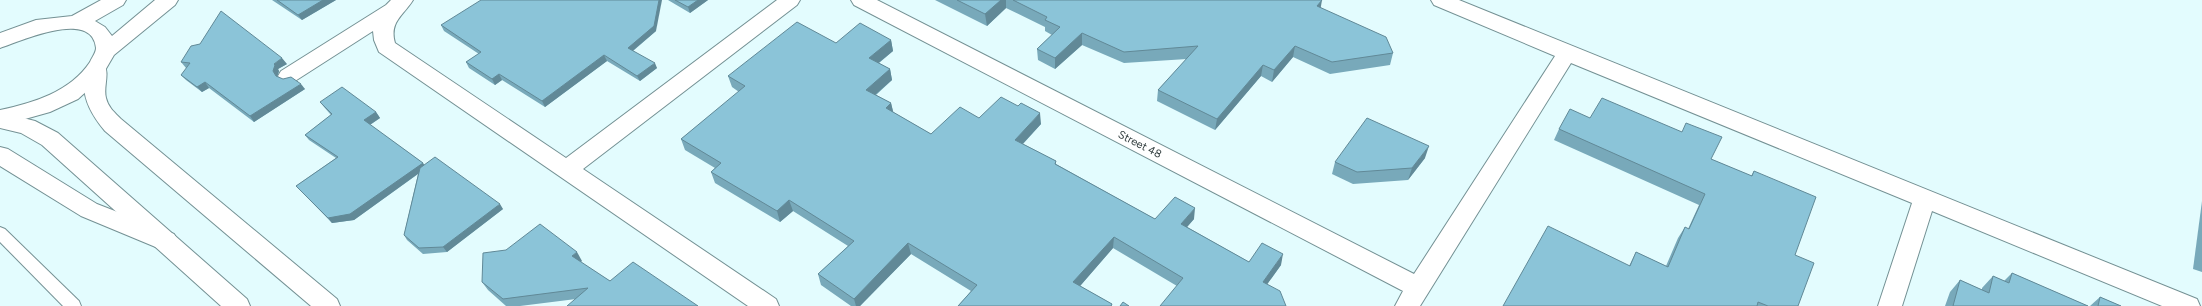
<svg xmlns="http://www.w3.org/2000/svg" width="2202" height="306" viewBox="0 0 2202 306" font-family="Figtree,sans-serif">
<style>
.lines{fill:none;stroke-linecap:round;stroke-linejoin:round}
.lane-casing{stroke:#749194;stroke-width:2}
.street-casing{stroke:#749194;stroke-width:2}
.secondary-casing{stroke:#749194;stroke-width:2}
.lane{fill:#fff;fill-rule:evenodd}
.street{fill:#fff;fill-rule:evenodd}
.secondary{fill:#fff;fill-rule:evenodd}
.wall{fill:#78a9ba}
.shaded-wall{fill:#618997}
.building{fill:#8bc4d8;stroke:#618997}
.labels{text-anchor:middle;stroke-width:3;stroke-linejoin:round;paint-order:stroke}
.street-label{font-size:11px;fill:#2c3839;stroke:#fff}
</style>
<rect width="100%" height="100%" fill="#e3fcfe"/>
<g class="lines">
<!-- lane casing -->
<g class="lane-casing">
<path id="lane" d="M0,227L5,229L79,301L81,306H63L0,242Z"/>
</g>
<!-- street casing -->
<g class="street-casing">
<g id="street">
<path d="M391,0H413C403,16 389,22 395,43L566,158L777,0H800L797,5L583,169L776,299L779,306H748L379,52L374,40L373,31L295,81L288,83L281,81L278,76L281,71L386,5Z"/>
<path d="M851,0H877L1414,274L1555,56L1434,5L1431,0H1459L2197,299L2200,306H2162L1932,211L1902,306H1878L1912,203L1571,63L1420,306H1395L1403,291L854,5Z"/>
<path d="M97,62L104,64C110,74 103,87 106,98C108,107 115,113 121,119L337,299L340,306H311L105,131C89,112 76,88 90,64Z"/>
<path d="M0,112L35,121L58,133L247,299L250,306H221L42,145L21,133L0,128Z"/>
</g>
</g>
<!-- secondary casing -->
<g class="secondary-casing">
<g id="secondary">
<path d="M101,0H126L123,5L95,21L105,27L112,36L155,0H178L175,5L114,55L100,79L78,99L50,112L0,126V110C33,103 70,92 90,62C92,57 96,53 96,48C92,8 19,42 0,48V33L36,20L72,16Z"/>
<path d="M0,147L8,149L97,204L174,234L178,241L174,248L166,250L158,248L81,216L0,166Z"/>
</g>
</g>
<!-- lane -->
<use href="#lane" class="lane"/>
<!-- street -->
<use href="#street" class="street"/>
<!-- secondary -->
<use href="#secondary" class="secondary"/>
</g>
<!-- wall -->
<g class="wall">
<path d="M272,0H336L302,20Z"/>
<path d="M668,0H708L690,13Z"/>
<path d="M935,0H1321L1320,7L1393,53L1390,65L1330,74L1293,57L1272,82L1261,76L1215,130L1157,101L1158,90L1187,59L1124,63L1082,45L1055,69L1038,60L1037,49L1052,35L1045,31V27L1006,8L987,26Z"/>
<path d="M441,25L656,31L633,51L657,68L640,81L607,61L545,107L502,80L495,85L469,68L466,62L479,54L444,31Z"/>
<path d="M891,40L893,51L879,63L890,69L892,80L876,95L891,103L893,112L931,134L979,118L1041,124L1023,144L1056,161V164L1155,219H1194L1187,227L1249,262L1281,265L1267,284L1177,286L1113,248L1080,286L1112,304V306H958L971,291L911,254L860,306H851L821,285L818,274L848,246L793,211L780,222L715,183L711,172L715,168L685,150L681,139L739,92L732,87L728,76Z"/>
<path d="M181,62L287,64L278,69L279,71L277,77L305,89L254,122L209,88L202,92L186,80L181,75L187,68H186Z"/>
<path d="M320,102L376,112L380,118L370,125L423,163L424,165L503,209L447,252L423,254L407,240L404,235L418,174L354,220L332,223L301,191L296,186L336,158L309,140L305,135L331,115L324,107Z"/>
<path d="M1590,118L1711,159L1751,176L1754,171L1795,255L1798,306H1503L1629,266L1636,252L1666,266L1678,238L1685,227L1688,229L1699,205L1554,140L1559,129Z"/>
<path d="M1425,158L1408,180L1353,184L1332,174L1335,162Z"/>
<path d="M2202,201V272L2193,269Z"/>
<path d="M582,261L580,262L610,281L698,306L576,299L520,306H506L488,290L482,282Z"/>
<path d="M2012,273L2088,306H1945L1950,292L1960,280L1982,290V288L1993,276L2004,281Z"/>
<path d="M2100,297L2121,306H2090Z"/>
</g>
<!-- shaded-wall -->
<g class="shaded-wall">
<path d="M323,0H336L302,20L298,15Z"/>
<path d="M659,0H662L656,31L630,53L628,48Z"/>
<path d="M698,0H708L690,13L688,7Z"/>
<path d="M1001,0H1006V8L987,26L985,14Z"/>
<path d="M1322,0L1320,12L1317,6Z"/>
<path d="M1082,33V45L1055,69V58Z"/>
<path d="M891,40L893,51L871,69L869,58Z"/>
<path d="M1295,46L1293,57L1272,82L1274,70Z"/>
<path d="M604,55L607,61L545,107L542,101Z"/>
<path d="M282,58L287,64L278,69L279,71L277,77L280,82L273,71L274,64Z"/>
<path d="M655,63L657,68L640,81L637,76Z"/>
<path d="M1263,65L1261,76L1215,130L1217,119Z"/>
<path d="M890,69L892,80L868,101L866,90Z"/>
<path d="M499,74L502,80L495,85L492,79Z"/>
<path d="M205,82L209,88L202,92L197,87Z"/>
<path d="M301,84L305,89L254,122L250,116Z"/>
<path d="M891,103L894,115L886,108Z"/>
<path d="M376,112L380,118L368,126L364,120Z"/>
<path d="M1040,113L1041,124L1016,151L1015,140Z"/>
<path d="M1429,146L1425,158L1408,180L1412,168Z"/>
<path d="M423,163L426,168L354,220L332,223L328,218Z"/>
<path d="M789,200L793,211L780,222L777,211Z"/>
<path d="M500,204L503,209L447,252L443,247Z"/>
<path d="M1195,208L1194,219L1180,235L1181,224Z"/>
<path d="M1114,237L1113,248L1074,293L1073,282Z"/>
<path d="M908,243L911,254L860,306H856L854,299Z"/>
<path d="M577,252L582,261L577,265L572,256Z"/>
<path d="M1283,254L1281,265L1261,293L1263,282Z"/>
</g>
<!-- building -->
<g class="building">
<path d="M277,0H323L298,15Z"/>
<path d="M481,0H659L654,26L628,48L655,63L637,76L604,55L542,101L499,74L492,79L466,62L481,52L441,25Z"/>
<path d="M675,0H698L688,7Z"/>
<path d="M957,0H1001L985,14Z"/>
<path d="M1013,0H1322L1317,6L1386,37L1393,53L1332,62L1295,46L1274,70L1263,65L1217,119L1158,90L1198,46L1124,52L1082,33L1055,58L1037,49L1060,27L1045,20L1047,17Z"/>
<path d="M221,11L282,58L274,64L275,65L273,71L276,76L283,79L291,77L301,84L250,116L205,82L197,87L181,75L190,63L181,62L191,46L200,44Z"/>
<path d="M797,22L836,43L860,23L891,40L869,58L890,69L866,90L891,103L886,108L931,134L960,107L979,118L1001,97L1018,106L1021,103L1040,113L1015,140L1056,161L1055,164L1155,219L1175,197L1195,208L1181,224L1249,262L1262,243L1283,254L1263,282L1280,291L1286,306H1160L1183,278L1114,237L1073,282L1112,304L1111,306H958L977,285L908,243L854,299L818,274L854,241L789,200L777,211L711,172L721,163L681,139L745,86L728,76Z"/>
<path d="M342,87L376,112L364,120L423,163L350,214L328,218L296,186L338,157L305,135L332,114L320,102Z"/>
<path d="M1602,98L1682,132L1686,123L1722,137L1711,159L1752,176L1754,171L1816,197L1795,255L1814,263L1798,306H1768L1758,302L1757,306H1503L1548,226L1630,266L1636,252L1668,267L1685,227L1689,229L1705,194L1559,129L1570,109L1590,118Z"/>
<path d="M1367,118L1429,146L1412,168L1357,172L1335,162Z"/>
<path d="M435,157L500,204L443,247L419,248L404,235L420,168Z"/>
<path d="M540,224L577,252L572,256L610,281L633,262L698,306H567L588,288L503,299L482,282L483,253L506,250Z"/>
<path d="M2012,273L2088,306H1953L1960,280L1989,293L1993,276L2009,283Z"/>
<path d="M2100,297L2121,306H2098Z"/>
<path d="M1123,302L1129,306H1120Z"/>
</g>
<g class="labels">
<!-- street labels -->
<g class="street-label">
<text transform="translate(1140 144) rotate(27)" y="4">Street 48</text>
</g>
</g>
</svg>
